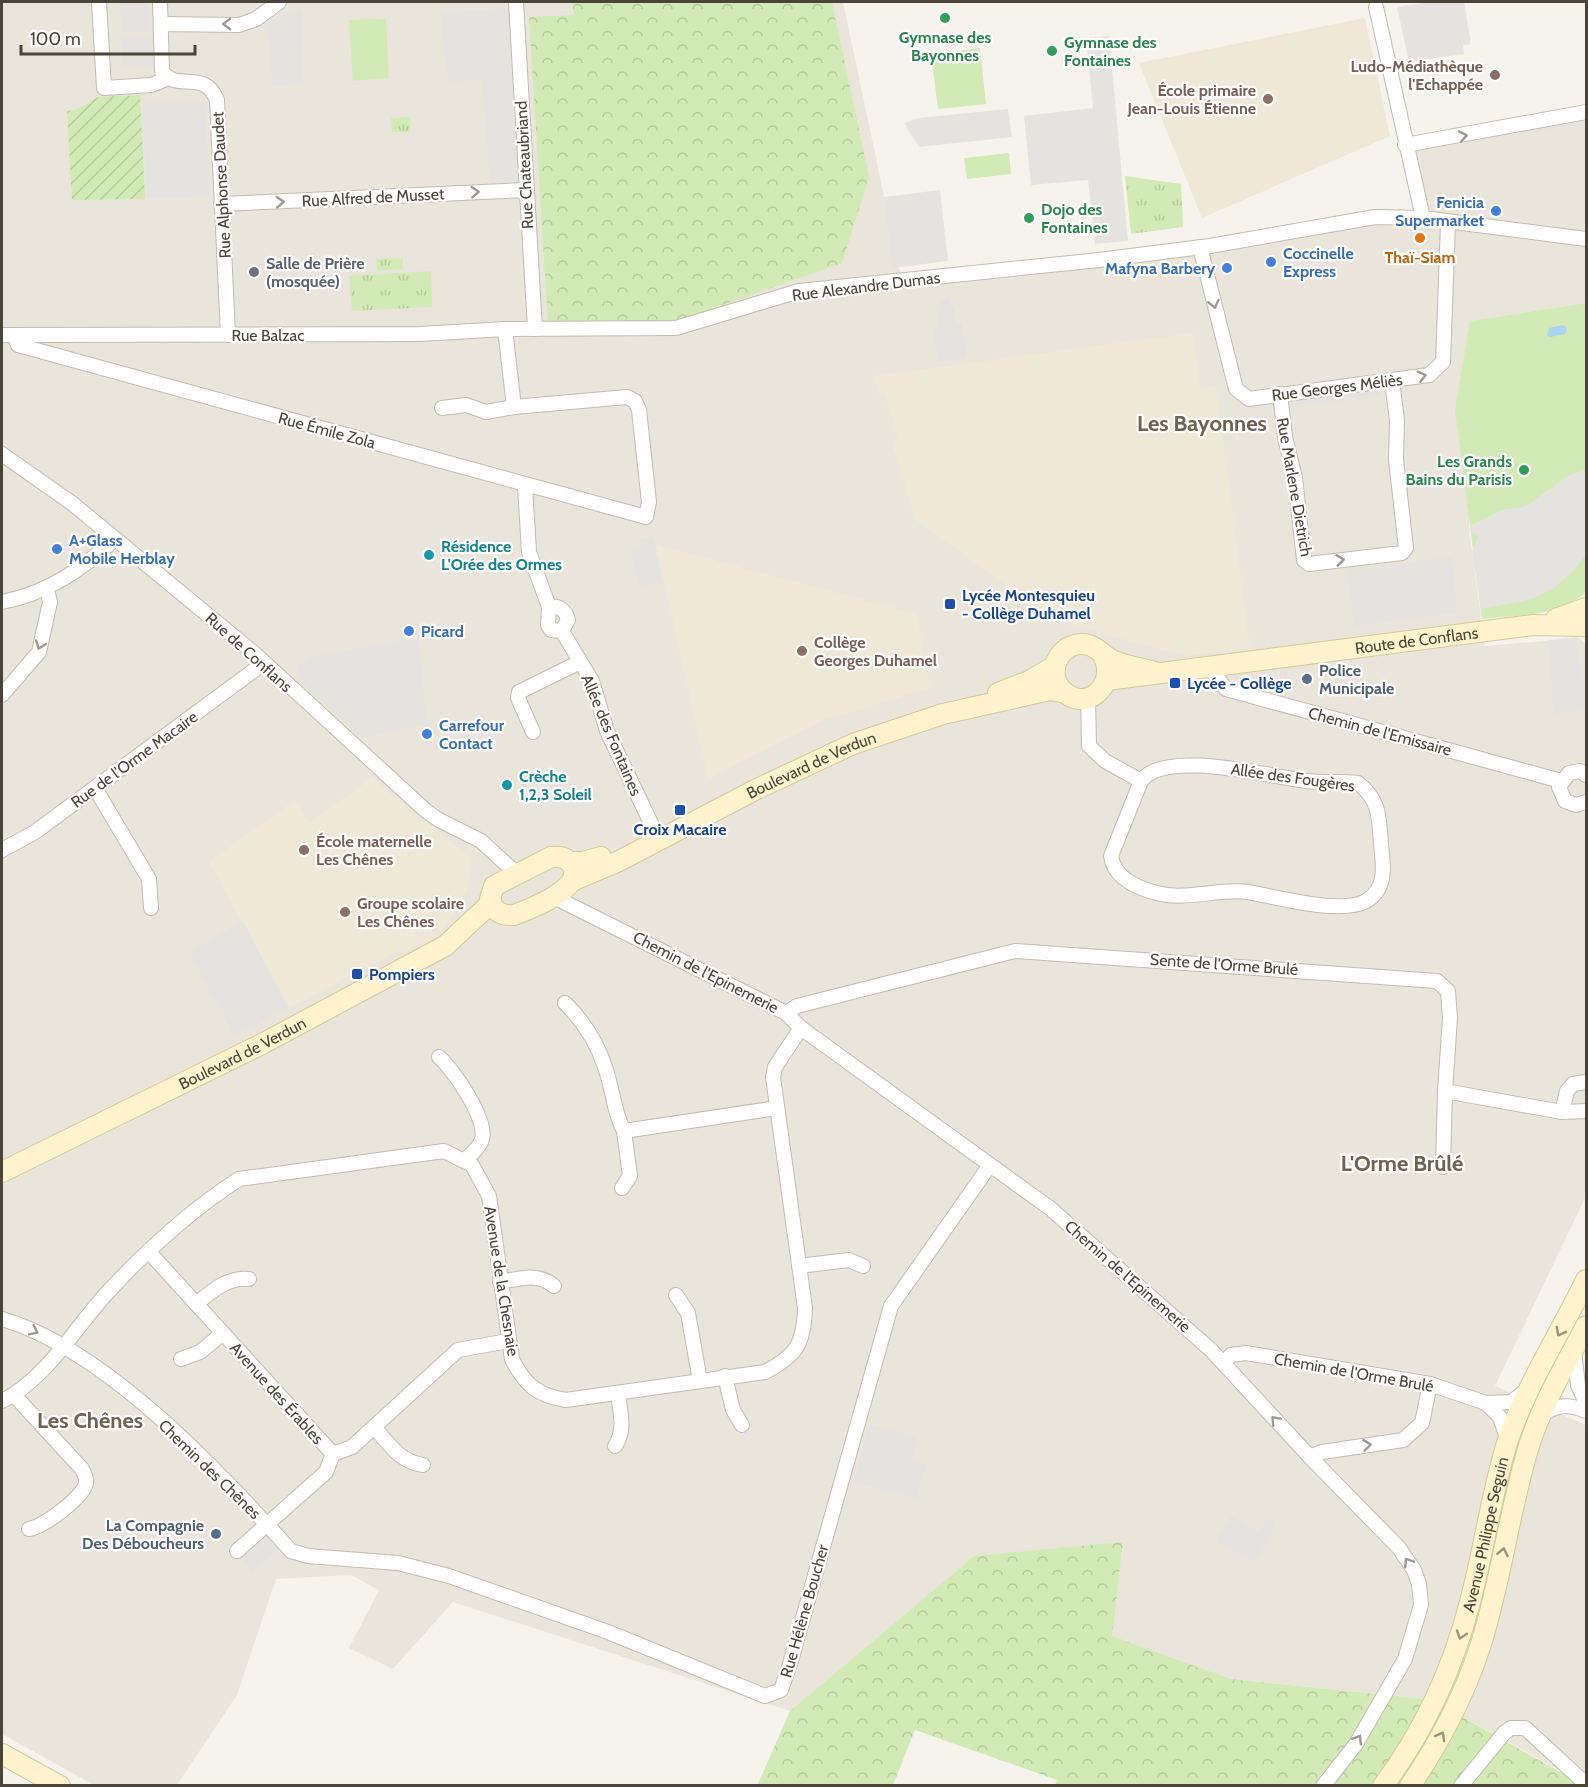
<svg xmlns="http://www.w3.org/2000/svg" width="1588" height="1787" viewBox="0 0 1588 1787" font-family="Cabin,sans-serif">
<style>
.residential{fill:#eae5da}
.education{fill:#efe8d6}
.forest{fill:url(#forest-crowns)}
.park{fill:url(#park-tufts)}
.garden{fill:url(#garden-furrows)}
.pitch{fill:#d2eab5}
.parking{fill:#e5e3e0}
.water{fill:url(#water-waves)}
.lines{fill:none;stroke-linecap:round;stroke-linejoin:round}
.street-casing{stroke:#c2bbae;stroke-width:16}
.secondary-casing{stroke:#d6c79b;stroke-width:22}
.street{stroke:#fff;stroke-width:14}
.secondary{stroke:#fff3cd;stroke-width:20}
.oneway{stroke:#9c9892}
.oneway2{stroke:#9c937c}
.leisure-dot{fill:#2e9e5b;stroke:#fff;stroke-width:2}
.education-dot{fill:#8d6e63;stroke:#fff;stroke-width:2}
.shop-dot{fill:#3f7fe0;stroke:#fff;stroke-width:2}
.food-dot{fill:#e8710a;stroke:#fff;stroke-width:2}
.worship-dot{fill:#6b7280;stroke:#fff;stroke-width:2}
.culture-dot{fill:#0f9aa8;stroke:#fff;stroke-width:2}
.transit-dot{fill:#1a4fb4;stroke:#fff;stroke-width:2}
.service-dot{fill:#5c6f8a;stroke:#fff;stroke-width:2}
.labels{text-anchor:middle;stroke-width:4.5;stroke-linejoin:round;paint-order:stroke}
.leisure-label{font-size:16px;font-weight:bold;fill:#27864d;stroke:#fff;text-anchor:start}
.education-label{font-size:16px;font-weight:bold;fill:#785e54;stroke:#fff;text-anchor:start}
.street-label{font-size:16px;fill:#4b4439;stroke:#fff}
.shop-label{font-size:16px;font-weight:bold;fill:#366cbe;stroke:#fff;text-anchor:start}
.food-label{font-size:16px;font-weight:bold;fill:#c56008;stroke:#fff}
.worship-label{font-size:16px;font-weight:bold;fill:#5b616d;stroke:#fff;text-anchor:start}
.culture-label{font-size:16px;font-weight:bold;fill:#0d838f;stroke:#fff;text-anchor:start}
.transit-label{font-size:16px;font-weight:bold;fill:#164399;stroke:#fff;text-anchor:start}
.service-label{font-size:16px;font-weight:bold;fill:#4e5e75;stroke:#fff;text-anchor:start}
.district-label{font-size:22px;font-weight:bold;fill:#6e6250;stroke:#fff}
</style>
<defs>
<pattern id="forest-crowns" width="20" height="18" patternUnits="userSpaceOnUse" patternTransform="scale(1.5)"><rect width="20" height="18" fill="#d2eab5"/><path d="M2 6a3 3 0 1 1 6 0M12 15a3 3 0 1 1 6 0" fill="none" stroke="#b6ca9c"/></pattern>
<pattern id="park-tufts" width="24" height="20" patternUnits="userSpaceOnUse" patternTransform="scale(1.5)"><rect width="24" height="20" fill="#d2eab5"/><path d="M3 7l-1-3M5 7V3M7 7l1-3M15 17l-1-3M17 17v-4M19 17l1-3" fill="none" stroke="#b6ca9c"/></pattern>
<pattern id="garden-furrows" width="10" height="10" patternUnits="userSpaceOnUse" patternTransform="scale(1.5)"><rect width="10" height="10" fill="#d2eab5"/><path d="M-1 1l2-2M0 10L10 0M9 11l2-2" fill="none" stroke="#b6ca9c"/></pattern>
<pattern id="water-waves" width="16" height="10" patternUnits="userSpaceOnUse" patternTransform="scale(1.5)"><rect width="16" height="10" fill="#a9d4f2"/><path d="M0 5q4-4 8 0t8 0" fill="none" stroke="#8caec5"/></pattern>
</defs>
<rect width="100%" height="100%" fill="#f6f3ec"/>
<!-- residential -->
<path class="residential" d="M2,2H843L902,281L1375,217L1422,218L1405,145L1586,115V303L1470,321L1469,530L1485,646L1579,638L1586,644V1196L1495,1386L1586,1425V1785L1433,1700L1231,1679L1111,1636L1123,1543L974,1556L790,1711L453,1602L393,1669L349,1648L379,1590L351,1575L276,1579L237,1695L177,1785H94L2,1734Z"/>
<!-- education -->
<g class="education">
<path d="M1365,18L1390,136L1202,218L1139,63Z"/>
<path d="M1193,333L1200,388L1216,386L1250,648L1186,656L1055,621L915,519L892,441L898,439L885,394L879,395L874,376Z"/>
<path d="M656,545L917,614L930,688L821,721L708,779Z"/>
<path d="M373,777L421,822L429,824L471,859L467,890L440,935L401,954L395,953L289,1007L209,862L294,801L310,823Z"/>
</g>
<!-- forest -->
<g class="forest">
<path d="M572,2H832L869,177L842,263L675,322L548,324L529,17L574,15Z"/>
<path d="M1123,1542L1112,1636L1231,1679L1433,1700L1583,1785H1055L1057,1780L915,1730L893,1785L757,1786L790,1711L974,1556Z"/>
</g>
<!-- park -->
<g class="park">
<path d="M410,117V132H392L391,118Z"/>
<path d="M1125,176L1181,184L1183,227L1131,234Z"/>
<path d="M403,258V269L377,271L376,259Z"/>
<path d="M431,271L432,307L352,311L349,276Z"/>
</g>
<!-- garden -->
<path class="garden" d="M140,95L145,199L72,200L67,111L77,109L98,97Z"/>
<!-- pitch -->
<g class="pitch">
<path d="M386,19L389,78L353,81L349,20Z"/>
<path d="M980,48L986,104L938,109L931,54Z"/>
<path d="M1009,153L1011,174L967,179L964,158Z"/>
<path d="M1586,303V592C1560,617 1517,615 1482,619L1455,410L1470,321Z"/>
</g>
<!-- parking -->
<g class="parking">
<path d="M147,2L149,31L122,32L120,3Z"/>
<path d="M1429,2H1464L1471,44L1463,45L1464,54L1409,62L1397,7Z"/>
<path d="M510,8L522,184L490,186L482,80L448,82L440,12Z"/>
<path d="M302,11L303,85L272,86L268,23L288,12Z"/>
<path d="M1109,36L1128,241L1095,244L1088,180L1031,185L1024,116L1093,108L1086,38Z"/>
<path d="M122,37H152L154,65L123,66Z"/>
<path d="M142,102H204L211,197L147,198Z"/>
<path d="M1008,109L1012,137L919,147L904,123L918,118Z"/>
<path d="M1586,115V124L1525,134L1531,124Z"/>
<path d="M940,190L948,261L893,268L884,197Z"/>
<path d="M949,298L950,307H954L956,324L962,323L966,358L938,362L933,327L939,326L937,309H941L939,300Z"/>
<path d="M1381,388L1382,396L1291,407L1290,399Z"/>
<path d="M1586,470V554L1574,570L1554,588L1532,599L1481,609L1472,551L1478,536L1469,530L1472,525L1501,510L1525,507L1569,475Z"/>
<path d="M653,537L662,582L639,586L630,549L641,547L639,539Z"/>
<path d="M1452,557L1457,613L1354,626L1347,569Z"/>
<path d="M418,637L427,724L361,738L304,684L296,667L312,657Z"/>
<path d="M1577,637L1581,680L1586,681V710L1554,714L1548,640Z"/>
<path d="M243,921L288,1008L234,1036L189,952Z"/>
<path d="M870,1424L918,1438L911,1460L926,1464L916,1499L853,1482Z"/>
<path d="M1231,1516L1259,1532L1267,1519L1276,1523L1256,1562L1216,1541Z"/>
<path d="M265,1534L278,1549L252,1572L240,1557Z"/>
</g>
<!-- water -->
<path class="water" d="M1564,325L1567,328L1565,334L1550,337L1547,335L1549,328Z"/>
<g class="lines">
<!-- street casing -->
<g class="street-casing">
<g id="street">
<path d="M99,2L104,88L151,85L169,78"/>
<path d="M160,2L162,71C176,93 204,68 217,100L228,335"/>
<path d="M516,2L535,329"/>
<path d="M1376,7L1423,218"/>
<path d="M161,24L239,25L256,19L279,2"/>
<path d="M1405,145L1586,112"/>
<path d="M221,204L525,190"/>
<path d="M1200,247L1236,389L1249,399L1429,375L1443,362L1448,223"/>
<path d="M2,335L420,334L505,329L676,328L799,291L1099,260L1210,246L1375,217L1423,218L1586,239"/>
<path d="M14,335L18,345L646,517L649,502L639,410L635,401L627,397L514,407L505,329"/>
<path d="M1280,394L1285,437L1295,478L1304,560L1309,564L1402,553L1406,548L1396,460L1397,420L1392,381"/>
<path d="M442,408L466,405L486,412L514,407"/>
<path d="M2,454L73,504L254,653L425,810L439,820L481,841L517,874"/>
<path d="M525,486L529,552L549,607"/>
<path d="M2,602C48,593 81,570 115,539"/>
<path d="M549,607C559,605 566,611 568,620L562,631L551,630L548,625Z"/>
<path d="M562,631L592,681L607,731L659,840"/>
<path d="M1209,667L1226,689L1561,781"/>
<path d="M2,695L39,652L50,602L47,589"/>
<path d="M1088,698L1089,746L1105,761L1141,781C1165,748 1271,777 1307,781C1324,783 1341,781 1358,783C1380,800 1379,818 1381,844C1383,865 1388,888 1366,901C1341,915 1276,897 1248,892C1219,888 1186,901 1157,893C1137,888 1114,878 1111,856L1141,781"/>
<path d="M533,732L518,698L519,692L580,662"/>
<path d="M1586,775L1580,771L1569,773L1559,787L1565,801L1576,805L1586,802"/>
<path d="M95,788L149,879L151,908"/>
<path d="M2,850L35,832L264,663"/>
<path d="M552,896L786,1013L801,1028L1051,1209L1211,1350L1310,1457L1399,1548L1414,1570L1419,1584L1421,1605L1405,1659L1356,1744L1323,1786"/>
<path d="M565,1003C583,1021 597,1042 605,1067C613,1088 613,1111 624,1131L777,1108"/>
<path d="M786,1013L797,1006L1015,951L1437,981L1448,991L1450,1018L1445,1091L1562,1112L1586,1111"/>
<path d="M439,1057C453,1069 491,1123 481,1142C478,1149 470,1155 465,1160"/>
<path d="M1562,1112L1567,1091L1573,1084L1586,1082"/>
<path d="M1443,1167L1445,1091"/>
<path d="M622,1188L630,1176L624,1131"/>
<path d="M149,1252L333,1454L352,1447L458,1350L508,1341"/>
<path d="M799,1266L849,1260L863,1266"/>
<path d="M500,1282C520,1279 538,1272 554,1286"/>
<path d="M676,1295L688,1313L700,1381"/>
<path d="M196,1304C211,1292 228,1276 249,1279"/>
<path d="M2,1319C105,1349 220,1472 291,1551L308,1556L398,1563L449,1576L608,1632L765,1696L781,1690L790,1664L891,1306L990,1165"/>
<path d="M1574,1351L1578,1385L1586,1403"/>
<path d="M181,1359L200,1352L222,1334"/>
<path d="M1224,1363L1231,1355L1246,1353L1430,1384L1486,1403L1511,1402L1526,1391"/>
<path d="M725,1376L733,1410L742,1425"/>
<path d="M14,1395L82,1469C84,1474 87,1477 86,1483C83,1498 43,1527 29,1529"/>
<path d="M2,1401C47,1378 74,1329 107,1293C146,1251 191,1210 239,1179L444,1151L472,1165L489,1196L512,1359C524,1384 538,1396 566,1400L765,1372C796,1356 804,1344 805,1308L773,1077L775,1067L801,1028"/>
<path d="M1486,1403L1500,1417L1508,1441"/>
<path d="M1540,1416C1556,1405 1568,1403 1586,1411"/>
<path d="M375,1428C389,1444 400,1462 423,1465"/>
<path d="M615,1446C626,1430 620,1412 618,1393"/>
<path d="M1310,1457L1322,1452L1403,1440L1422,1423L1430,1384"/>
<path d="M237,1551L326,1472L333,1454"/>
<path d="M1461,1786L1504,1733L1511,1728H1525L1586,1784"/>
</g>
</g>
<!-- secondary casing -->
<g class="secondary-casing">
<g id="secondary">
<path d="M1556,619L1586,608"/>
<path d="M1103,655C1119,686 1084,715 1061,689C1044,669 1063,638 1089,645C1098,648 1104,656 1112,660C1125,666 1139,668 1152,671"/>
<path id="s1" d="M1107,680L1533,625L1586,626"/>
<path d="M998,693L1029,681L1055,666"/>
<path d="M551,857C559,856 567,857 572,865C586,888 530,909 514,915C501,916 493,911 490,899L494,886Z"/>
<path d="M570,862H583L601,857"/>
<path id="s2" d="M574,880L619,861L755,790L853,744L943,714L1050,690L1064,692"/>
<path id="s3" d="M2,1172L262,1044L445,946L491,903"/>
<path d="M2,1754L60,1786"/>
<path id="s4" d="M1383,1786C1424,1731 1453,1668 1470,1602C1484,1550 1491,1495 1507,1443C1526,1385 1560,1334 1586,1280"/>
<path d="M1410,1786C1440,1742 1465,1694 1481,1644C1501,1580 1509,1513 1528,1449C1541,1406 1565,1366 1586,1326"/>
</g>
</g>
<!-- street -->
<use href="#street" class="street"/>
<!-- secondary -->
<use href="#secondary" class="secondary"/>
</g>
<!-- one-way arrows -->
<defs><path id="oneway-chevron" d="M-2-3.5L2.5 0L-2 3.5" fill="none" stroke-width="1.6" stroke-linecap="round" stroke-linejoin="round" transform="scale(1.5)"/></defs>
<g class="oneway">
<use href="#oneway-chevron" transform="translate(227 24) rotate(-180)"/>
<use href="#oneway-chevron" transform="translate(1463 136) rotate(-10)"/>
<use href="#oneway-chevron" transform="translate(475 192) rotate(-3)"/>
<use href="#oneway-chevron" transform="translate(280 202) rotate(-3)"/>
<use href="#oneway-chevron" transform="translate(1214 304) rotate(77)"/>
<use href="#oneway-chevron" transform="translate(1422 376) rotate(-14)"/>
<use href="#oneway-chevron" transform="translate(1340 560) rotate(-7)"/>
<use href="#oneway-chevron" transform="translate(40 645) rotate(110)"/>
<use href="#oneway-chevron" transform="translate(34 1331) rotate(26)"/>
<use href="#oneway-chevron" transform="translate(1275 1420) rotate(-133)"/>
<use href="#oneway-chevron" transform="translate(1367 1445) rotate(-7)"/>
<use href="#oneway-chevron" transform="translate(1408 1562) rotate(-123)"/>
<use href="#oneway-chevron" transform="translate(1358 1739) rotate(-58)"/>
</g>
<g class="oneway2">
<use href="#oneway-chevron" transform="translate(1560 1332) rotate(118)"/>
<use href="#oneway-chevron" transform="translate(1503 1552) rotate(-78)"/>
<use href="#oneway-chevron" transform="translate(1461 1635) rotate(108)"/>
<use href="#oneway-chevron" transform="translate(1441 1736) rotate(-61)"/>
</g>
<!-- markers -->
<g class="leisure-dot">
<circle cx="945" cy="18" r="6"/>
<circle cx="1052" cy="51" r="6"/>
<circle cx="1029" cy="218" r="6"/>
<circle cx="1524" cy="470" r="6"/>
</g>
<g class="education-dot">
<circle cx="1495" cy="75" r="6"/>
<circle cx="1268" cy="99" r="6"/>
<circle cx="802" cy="651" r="6"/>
<circle cx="304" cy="850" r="6"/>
<circle cx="345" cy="912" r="6"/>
</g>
<g class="shop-dot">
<circle cx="1496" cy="211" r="6"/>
<circle cx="1271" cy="262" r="6"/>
<circle cx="1227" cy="268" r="6"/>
<circle cx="57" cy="549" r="6"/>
<circle cx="409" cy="631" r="6"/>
<circle cx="427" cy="734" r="6"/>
</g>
<circle class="food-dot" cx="1420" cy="238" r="6"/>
<circle class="worship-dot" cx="254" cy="272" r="6"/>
<g class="culture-dot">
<circle cx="429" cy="555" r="6"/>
<circle cx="507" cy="785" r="6"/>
</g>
<g class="transit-dot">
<rect x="944" y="598" width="12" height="12" rx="3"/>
<rect x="1169" y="677" width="12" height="12" rx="3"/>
<rect x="674" y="804" width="12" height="12" rx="3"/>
<rect x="351" y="968" width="12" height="12" rx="3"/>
</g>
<g class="service-dot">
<circle cx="1307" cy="679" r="6"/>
<circle cx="216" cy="1534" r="6"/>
</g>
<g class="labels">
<!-- leisure labels -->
<g class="leisure-label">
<text x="945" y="43" text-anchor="middle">Gymnase des<tspan x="945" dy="18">Bayonnes</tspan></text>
<text x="1064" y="48">Gymnase des<tspan x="1064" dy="18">Fontaines</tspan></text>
<text x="1041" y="215">Dojo des<tspan x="1041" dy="18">Fontaines</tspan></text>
<text x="1512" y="467" text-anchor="end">Les Grands<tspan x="1512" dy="18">Bains du Parisis</tspan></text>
</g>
<!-- education labels -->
<g class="education-label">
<text x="1483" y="72" text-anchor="end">Ludo-Médiathèque<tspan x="1483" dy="18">l'Echappée</tspan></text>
<text x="1256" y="96" text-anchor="end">École primaire<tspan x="1256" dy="18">Jean-Louis Étienne</tspan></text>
<text x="814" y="648">Collège<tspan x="814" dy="18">Georges Duhamel</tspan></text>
<text x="316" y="847">École maternelle<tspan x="316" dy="18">Les Chênes</tspan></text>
<text x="357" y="909">Groupe scolaire<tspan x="357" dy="18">Les Chênes</tspan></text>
</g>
<!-- street labels -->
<g class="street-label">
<text transform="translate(524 165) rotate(-93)" y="6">Rue Chateaubriand</text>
<text transform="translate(221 185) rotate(-93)" y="6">Rue Alphonse Daudet</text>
<text transform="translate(373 197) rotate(-3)" y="6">Rue Alfred de Musset</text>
<text transform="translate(866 286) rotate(-7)" y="6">Rue Alexandre Dumas</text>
<text x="268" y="341">Rue Balzac</text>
<text transform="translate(1337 387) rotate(-7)" y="6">Rue Georges Méliès</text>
<text transform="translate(327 430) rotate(15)" y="6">Rue Émile Zola</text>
<text transform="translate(1295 487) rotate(80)" y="6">Rue Marlene Dietrich</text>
<text dy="6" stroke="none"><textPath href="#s1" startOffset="312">Route de Conflans</textPath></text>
<text transform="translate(249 652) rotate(42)" y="6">Rue de Conflans</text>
<text transform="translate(1380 731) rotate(15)" y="6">Chemin de l'Emissaire</text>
<text transform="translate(612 735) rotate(67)" y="6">Allée des Fontaines</text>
<text transform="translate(134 759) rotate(-36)" y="6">Rue de l'Orme Macaire</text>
<text dy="6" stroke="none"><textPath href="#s2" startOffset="264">Boulevard de Verdun</textPath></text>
<text transform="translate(1293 777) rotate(8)" y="6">Allée des Fougères</text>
<text transform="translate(1224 964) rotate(4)" y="6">Sente de l'Orme Brulé</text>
<text transform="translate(706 972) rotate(27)" y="6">Chemin de l'Epinemerie</text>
<text dy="6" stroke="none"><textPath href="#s3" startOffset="268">Boulevard de Verdun</textPath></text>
<text transform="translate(1128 1276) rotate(41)" y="6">Chemin de l'Epinemerie</text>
<text transform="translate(502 1281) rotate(81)" y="6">Avenue de la Chesnaie</text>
<text transform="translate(1354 1372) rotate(10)" y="6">Chemin de l'Orme Brulé</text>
<text transform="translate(277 1393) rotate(48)" y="6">Avenue des Érables</text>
<text transform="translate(210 1469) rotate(44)" y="6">Chemin des Chênes</text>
<text dy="6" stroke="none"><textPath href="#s4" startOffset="274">Avenue Philippe Seguin</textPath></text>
<text transform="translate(804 1611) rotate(-74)" y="6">Rue Hélène Boucher</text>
</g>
<!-- shop labels -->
<g class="shop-label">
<text x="1484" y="208" text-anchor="end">Fenicia<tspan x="1484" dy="18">Supermarket</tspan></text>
<text x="1283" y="259">Coccinelle<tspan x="1283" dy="18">Express</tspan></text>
<text x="1215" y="274" text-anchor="end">Mafyna Barbery</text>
<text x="69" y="546">A+Glass<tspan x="69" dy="18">Mobile Herblay</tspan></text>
<text x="421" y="637">Picard</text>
<text x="439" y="731">Carrefour<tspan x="439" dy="18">Contact</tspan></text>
</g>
<!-- food labels -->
<g class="food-label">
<text x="1420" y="263">Thaï-Siam</text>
</g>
<!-- worship labels -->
<g class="worship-label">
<text x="266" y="269">Salle de Prière<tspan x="266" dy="18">(mosquée)</tspan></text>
</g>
<!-- culture labels -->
<g class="culture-label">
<text x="441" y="552">Résidence<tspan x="441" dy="18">L'Orée des Ormes</tspan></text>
<text x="519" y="782">Crèche<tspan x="519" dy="18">1,2,3 Soleil</tspan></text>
</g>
<!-- transit labels -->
<g class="transit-label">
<text x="962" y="601">Lycée Montesquieu<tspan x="962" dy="18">- Collège Duhamel</tspan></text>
<text x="1187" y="689">Lycée - Collège</text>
<text x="680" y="835" text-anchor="middle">Croix Macaire</text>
<text x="369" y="980">Pompiers</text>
</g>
<!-- service labels -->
<g class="service-label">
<text x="1319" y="676">Police<tspan x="1319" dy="18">Municipale</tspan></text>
<text x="204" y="1531" text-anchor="end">La Compagnie<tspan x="204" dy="18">Des Déboucheurs</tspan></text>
</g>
<!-- district labels -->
<g class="district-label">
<text x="1202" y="431">Les Bayonnes</text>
<text x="1402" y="1171">L'Orme Brûlé</text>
<text x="90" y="1428">Les Chênes</text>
</g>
</g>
<!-- border -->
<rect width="1588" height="1787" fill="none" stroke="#4b4439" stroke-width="6"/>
<!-- scale -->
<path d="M21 45v9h174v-9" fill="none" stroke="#4b4439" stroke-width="3"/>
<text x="30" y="45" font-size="18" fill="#4b4439" stroke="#ffffff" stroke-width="4.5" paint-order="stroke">100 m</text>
</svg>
